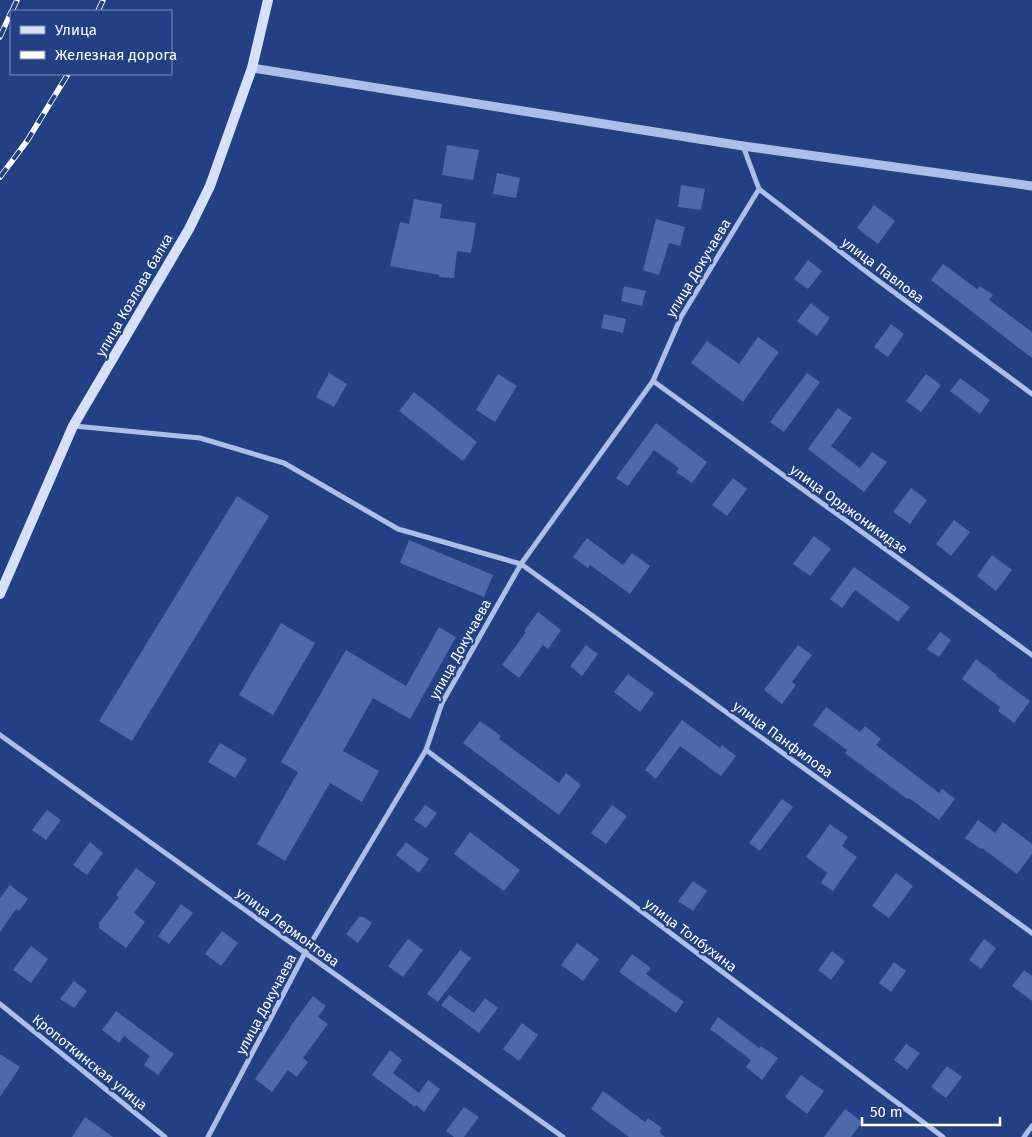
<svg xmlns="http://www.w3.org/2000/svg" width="1032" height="1137" viewBox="0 0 1032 1137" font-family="'Fira Sans',sans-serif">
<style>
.building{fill:#4c69ac}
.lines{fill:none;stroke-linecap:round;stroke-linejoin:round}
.minor{stroke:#adbfe8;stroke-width:5}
.tertiary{stroke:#adbfe8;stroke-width:9}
.secondary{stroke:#d7e0f7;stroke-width:10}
.rail-casing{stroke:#fff;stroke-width:5.5}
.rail{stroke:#244084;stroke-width:4;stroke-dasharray:11;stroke-linecap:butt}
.labels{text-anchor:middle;stroke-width:4.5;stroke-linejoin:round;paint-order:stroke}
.street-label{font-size:14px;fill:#fff;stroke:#244084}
</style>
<rect width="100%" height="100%" fill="#244084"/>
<!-- building -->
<g class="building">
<path d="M447,145L479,150L473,180L442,175Z"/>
<path d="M497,173L520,178L516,198L493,194Z"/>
<path d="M681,185L705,189L701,210L678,207Z"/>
<path d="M414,199L442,204L440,218L476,223L471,253L457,251L454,278L439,277V275L390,266L400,222L409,224Z"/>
<path d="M874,205L895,221L878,244L857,228Z"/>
<path d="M656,219L685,227L680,246L669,243L659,275L643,270Z"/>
<path d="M808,260L822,271L808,289L794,279Z"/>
<path d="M943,264L977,289L980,286L993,295L989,300L1032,332V358L931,280Z"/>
<path d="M624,286L646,291L642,306L621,301Z"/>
<path d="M811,303L830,318L817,336L797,321Z"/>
<path d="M604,314L626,319L623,333L601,328Z"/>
<path d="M891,324L904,334L888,357L874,347Z"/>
<path d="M758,337L779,352L743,402L691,363L707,341L739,364Z"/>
<path d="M329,373L347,384L334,407L316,397Z"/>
<path d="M807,373L820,382L784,432L770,422Z"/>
<path d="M498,374L517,386L495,422L476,410Z"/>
<path d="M926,374L941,385L921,412L906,401Z"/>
<path d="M960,378L990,400L980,414L950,391Z"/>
<path d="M414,392L477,442L463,461L399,411Z"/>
<path d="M838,408L852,418L831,446L860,468L872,452L887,462L864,492L808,449Z"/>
<path d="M656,423L707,462L692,483L676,472L679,468L654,450L628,486L616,478Z"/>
<path d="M733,478L747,489L727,516L712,505Z"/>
<path d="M911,488L927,500L910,524L893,512Z"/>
<path d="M237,496L269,516L132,741L99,721Z"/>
<path d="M954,520L970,532L951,556L936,544Z"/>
<path d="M814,536L831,549L810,576L793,564Z"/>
<path d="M587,538L623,565L632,553L650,566L630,594L590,565L588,568L573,557Z"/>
<path d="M409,540L493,575L484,597L400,563Z"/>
<path d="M992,555L1012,570L996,591L977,576Z"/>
<path d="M854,567L910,607L898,622L855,590L842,608L830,599Z"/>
<path d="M538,612L561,630L548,649L543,645L519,678L502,665L526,632L524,631Z"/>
<path d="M281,623L315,643L273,715L239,695Z"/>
<path d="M439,627L456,637L410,719L373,698L343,751L379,771L362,802L330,783L285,861L257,844L298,772L281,762L346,650L406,686Z"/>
<path d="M940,632L951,640L939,657L927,649Z"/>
<path d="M586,645L598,654L582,676L570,666Z"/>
<path d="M798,645L812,655L792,682L796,685L782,704L764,690Z"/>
<path d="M976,659L997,675L996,676L1030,701L1014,723L998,711L1000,707L962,679Z"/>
<path d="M628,674L654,693L640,712L614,692Z"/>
<path d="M826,707L860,732L865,726L881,739L876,745L939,793L942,789L955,799L939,820L909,798L907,799L845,753L847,750L813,725Z"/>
<path d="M682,720L720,748L722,745L736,756L721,776L680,746L656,779L645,770Z"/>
<path d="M480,721L501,736L499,739L559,783L566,773L581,785L559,815L463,743Z"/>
<path d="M220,743L247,759L235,778L208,762Z"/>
<path d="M782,799L793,807L760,851L749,843Z"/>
<path d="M425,805L437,813L426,828L414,820Z"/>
<path d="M612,805L627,816L606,844L591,833Z"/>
<path d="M47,810L61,820L46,840L32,830Z"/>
<path d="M978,820L995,833L1003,822L1032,844V854L1017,874L982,848L981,849L965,838Z"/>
<path d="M830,824L848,837L842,846L857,857L833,891L821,883L827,873L806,857Z"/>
<path d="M470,832L520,870L504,891L454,854Z"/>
<path d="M90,842L103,853L87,875L73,865Z"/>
<path d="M406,842L429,859L419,873L396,855Z"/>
<path d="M136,868L156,883L134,913L145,922L126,948L99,928V923L119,897L116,895Z"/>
<path d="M896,873L913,886L889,918L872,906Z"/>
<path d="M693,881L707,891L693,911L678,901Z"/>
<path d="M10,885L28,899L19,911L16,909L0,932V898Z"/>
<path d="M181,904L193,913L169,944L158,936Z"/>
<path d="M359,917H364L372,923L358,943L346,934Z"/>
<path d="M222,931L238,943L221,966L205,954Z"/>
<path d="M408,939L423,950L403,977L388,966Z"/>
<path d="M984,939L996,948L981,969L969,960Z"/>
<path d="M577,943L599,959L583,981L561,965Z"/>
<path d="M31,946L48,959L31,983L13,970Z"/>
<path d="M460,950L471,958L438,1002L427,994Z"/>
<path d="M832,951L845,961L831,980L818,970Z"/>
<path d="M632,954L651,968L646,974L684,1002L676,1013L619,972Z"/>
<path d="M894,962L906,971L891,992L879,983Z"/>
<path d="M1024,970L1032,976V1001L1012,986Z"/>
<path d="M74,981L87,991L74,1008L60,999Z"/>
<path d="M449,995L474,1013L485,998L498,1008L479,1033L441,1005Z"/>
<path d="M313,996L326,1006L318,1017L328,1024L303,1058L308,1062L297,1077L288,1070L272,1092L255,1079L291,1027H290Z"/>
<path d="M116,1011L174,1054L158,1075L144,1065L150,1056L124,1036L119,1043L102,1030Z"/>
<path d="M718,1017L759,1048L761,1046L778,1058L762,1080L746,1067L751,1060L710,1029Z"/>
<path d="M522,1023L538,1035L519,1061L503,1049Z"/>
<path d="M906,1044L920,1053L907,1070L894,1060Z"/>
<path d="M390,1050L402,1060L393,1073L419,1093L428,1080L440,1089L424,1112L416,1105L415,1107L372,1075Z"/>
<path d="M0,1054L20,1067L0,1097Z"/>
<path d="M947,1066L962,1077L946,1098L931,1087Z"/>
<path d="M801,1075L824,1091L807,1114L785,1097Z"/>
<path d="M603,1091L645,1122L648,1118L662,1128L659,1132L665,1137H629L591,1109Z"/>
<path d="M464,1107L479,1117L464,1137H454L446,1131Z"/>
<path d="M845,1109L862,1122L851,1137H824Z"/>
<path d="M85,1117L113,1137H72Z"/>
</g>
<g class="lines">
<!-- minor -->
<g class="minor">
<path d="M743,146L759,189L872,276L1032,394"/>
<path d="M653,381L1032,655"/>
<path d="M74,426L200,438L284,463L398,529L521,564L1032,933"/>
<path d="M0,735L563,1137"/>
<path d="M426,750L943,1137"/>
<path d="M0,1004L165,1137"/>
<path d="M208,1137L305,953L426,750L442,703L521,564L653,381L681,317L759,189"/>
<path d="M1024,1137L1032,1126"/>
</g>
<!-- tertiary -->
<path class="tertiary" d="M252,68L743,146L1032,186"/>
<!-- secondary -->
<path class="secondary" d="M0,594L73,426L189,229L210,186L252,68L268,0"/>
<!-- rail casing -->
<g class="rail-casing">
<g id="rail">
<path d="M12,11L17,0"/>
<path d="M98,11L103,0"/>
<path d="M0,37L11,12"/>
<path d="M0,177L27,141L68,74"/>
</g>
</g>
<!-- rail -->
<use href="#rail" class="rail"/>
</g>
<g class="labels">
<!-- street labels -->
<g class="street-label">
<text transform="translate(698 268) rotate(-59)" y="5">улица Докучаева</text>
<text transform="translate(883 270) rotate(37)" y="5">улица Павлова</text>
<text transform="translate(134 295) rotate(-60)" y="5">улица Козлова балка</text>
<text transform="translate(849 509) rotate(36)" y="5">улица Орджоникидзе</text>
<text transform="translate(460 649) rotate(-61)" y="5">улица Докучаева</text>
<text transform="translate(783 739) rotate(36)" y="5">улица Панфилова</text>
<text transform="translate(288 927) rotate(36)" y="5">улица Лермонтова</text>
<text transform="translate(691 935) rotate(37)" y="5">улица Толбухина</text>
<text transform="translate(266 1004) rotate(-62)" y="5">улица Докучаева</text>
<text transform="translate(90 1062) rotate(39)" y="5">Кропоткинская улица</text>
</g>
</g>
<!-- legend -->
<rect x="10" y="10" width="162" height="65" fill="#244084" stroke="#7c8cb5"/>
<rect x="20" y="26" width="25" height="8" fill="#d7e0f7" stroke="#7c8cb5"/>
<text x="55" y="35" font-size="15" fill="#ffffff">Улица</text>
<rect x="20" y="51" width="25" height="8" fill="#ffffff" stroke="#7c8cb5"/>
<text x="55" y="60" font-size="15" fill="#ffffff">Железная дорога</text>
<!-- scale -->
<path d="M862 1117v8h138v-8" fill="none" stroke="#ffffff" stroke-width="2.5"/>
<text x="870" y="1117" font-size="15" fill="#ffffff" stroke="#244084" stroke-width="4" paint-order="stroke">50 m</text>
</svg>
